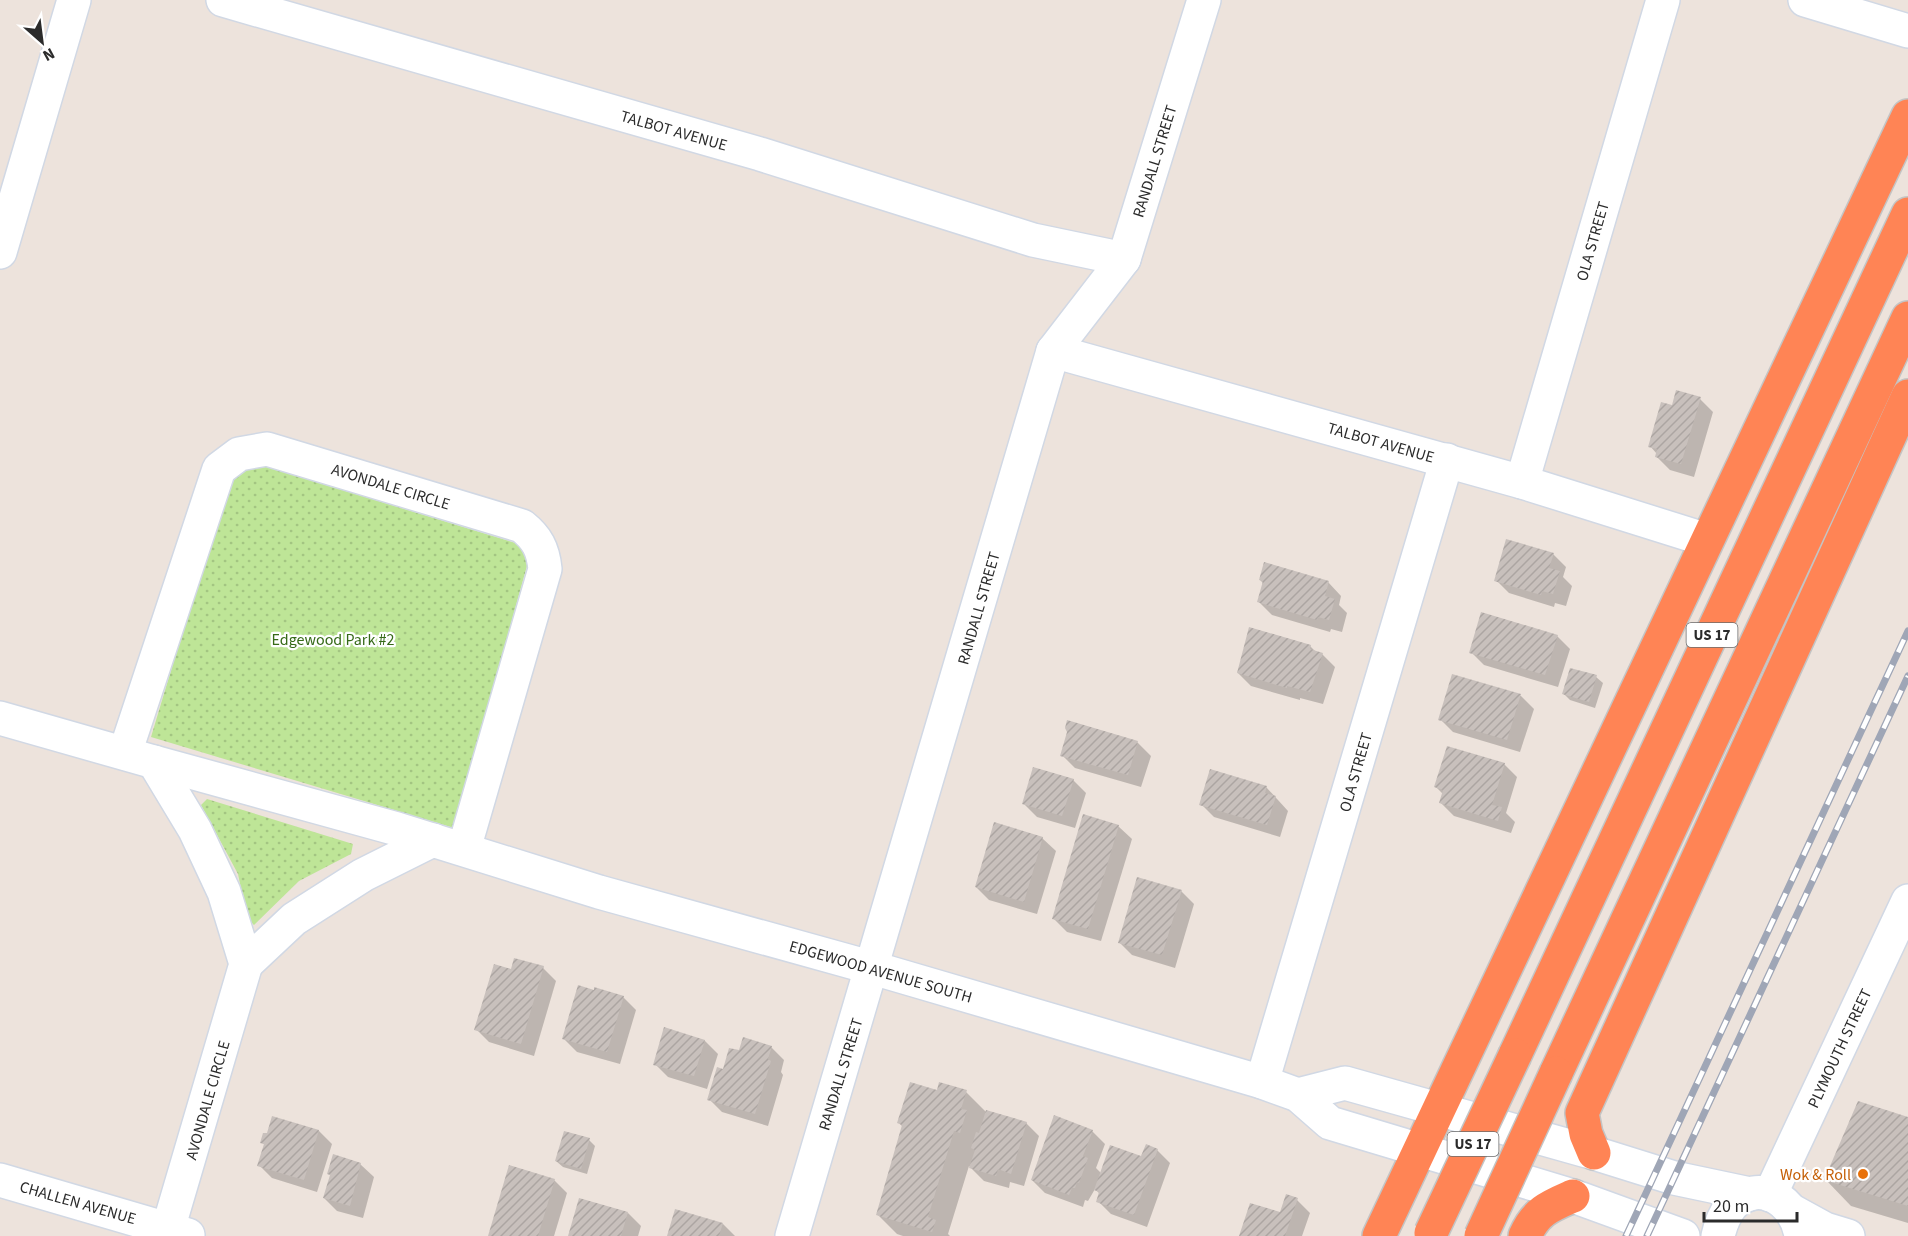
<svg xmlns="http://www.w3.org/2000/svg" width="1908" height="1236" viewBox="0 0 1908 1236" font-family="'Source Sans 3',sans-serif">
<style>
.green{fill:url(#green-dots)}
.shadow{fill:#0003}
.building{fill:url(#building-hatch)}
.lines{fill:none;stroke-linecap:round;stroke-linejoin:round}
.street-casing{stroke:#d1d8e4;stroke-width:36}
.secondary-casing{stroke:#d1d8e4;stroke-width:36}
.highway-casing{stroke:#c4c4c4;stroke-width:36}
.street{stroke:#fff;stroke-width:33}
.secondary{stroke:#fff;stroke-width:33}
.highway{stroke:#ff8455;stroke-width:33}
.rail-casing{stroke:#9fa6b6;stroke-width:7}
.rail{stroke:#fff;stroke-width:4.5;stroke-dasharray:14;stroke-linecap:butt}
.highway-bridge-casing{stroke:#c4c4c4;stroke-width:36;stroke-linecap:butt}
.highway-bridge{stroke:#ff8455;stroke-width:33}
.food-dot{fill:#e8710a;stroke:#fff;stroke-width:2}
.labels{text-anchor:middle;stroke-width:4.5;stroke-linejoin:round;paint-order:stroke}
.shield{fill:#fff;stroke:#6b6b6b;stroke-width:1.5}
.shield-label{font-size:15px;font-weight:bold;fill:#2b2b2b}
.street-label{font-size:16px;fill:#2b2b2b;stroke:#fff}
.park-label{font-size:16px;fill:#366a18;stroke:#fff}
.food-label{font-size:16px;fill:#c56008;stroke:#fff;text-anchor:end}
</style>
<defs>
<pattern id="green-dots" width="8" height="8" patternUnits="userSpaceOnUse" patternTransform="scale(1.5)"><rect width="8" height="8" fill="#bee597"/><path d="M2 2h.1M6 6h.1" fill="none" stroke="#a3c582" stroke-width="1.8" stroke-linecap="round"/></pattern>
<pattern id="building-hatch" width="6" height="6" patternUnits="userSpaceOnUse" patternTransform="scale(1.5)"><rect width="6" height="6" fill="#c8c0bc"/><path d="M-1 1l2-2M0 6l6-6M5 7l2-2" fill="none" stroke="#aca5a2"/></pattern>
</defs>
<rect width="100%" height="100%" fill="#ede3dc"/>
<!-- green -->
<g class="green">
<path d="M235,457L532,548L454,828L151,737Z"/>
<path d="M207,799L353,844L351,854L299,881L254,925L247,918L238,874L201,805Z"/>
</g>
<!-- shadow -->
<g class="shadow">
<path d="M1700,399L1713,412L1694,477L1670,470L1656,456L1657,454L1650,446L1673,407Z"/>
<path d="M1553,554L1566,567L1563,577L1572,586L1566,606L1555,603L1554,607L1509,593L1496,580Z"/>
<path d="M1260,580L1328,582L1341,596L1339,605L1347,613L1342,632L1331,629L1330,632L1272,615L1259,602L1264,584Z"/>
<path d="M1557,636L1570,649L1558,687L1484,665L1471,652Z"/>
<path d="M1310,646L1316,652L1322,654L1335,667L1323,704L1300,698V700L1251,686L1238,673Z"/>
<path d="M1453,676L1521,696L1534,709L1520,752L1453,732L1440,719Z"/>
<path d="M1596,677L1603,683L1595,708L1570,700L1564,694Z"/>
<path d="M1068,722L1138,743L1151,756L1141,787L1075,768L1062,755L1069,732Z"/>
<path d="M1504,764L1517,777L1506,813L1515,822L1511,833L1454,816L1441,803L1443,794L1436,787Z"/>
<path d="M1073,780L1086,793L1075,828L1037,817L1024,804Z"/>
<path d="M1266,787L1288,811L1280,837L1214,817L1201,804Z"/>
<path d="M1118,826L1132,839L1101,941L1067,932L1054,919Z"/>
<path d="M1042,838L1056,851L1037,914L989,900L976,887Z"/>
<path d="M1181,891L1194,904L1175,968L1132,955L1119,942Z"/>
<path d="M543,968L556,981L534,1056L489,1042L476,1029L512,971Z"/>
<path d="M623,997L636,1010L620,1064L577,1052L564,1039Z"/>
<path d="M705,1041L718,1054L707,1089L668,1077L655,1064Z"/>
<path d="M771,1047L784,1060L781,1072L783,1075L768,1126L722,1112L709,1099L740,1052Z"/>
<path d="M938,1092H966L987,1113L1026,1123L1039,1136L1024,1186L1010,1182L1009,1188L984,1181L969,1166L948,1234L950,1236H903L897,1234L878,1215L903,1127L899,1123Z"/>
<path d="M1908,1118V1223L1851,1206L1826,1180Z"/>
<path d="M319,1131L332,1144L317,1192L272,1178L259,1165L265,1145L262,1143Z"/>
<path d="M1092,1131L1105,1144L1096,1168L1101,1173L1157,1150L1170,1163L1147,1227L1111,1214L1098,1201L1100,1194L1095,1189L1088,1201L1085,1200L1083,1207L1045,1193L1032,1180Z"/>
<path d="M589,1140L595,1146L587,1174L563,1167L556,1161Z"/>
<path d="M360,1164L374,1177L363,1218L337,1211L324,1198Z"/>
<path d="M554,1180L567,1193L554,1236H489Z"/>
<path d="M1297,1200L1310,1213L1302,1236H1241L1281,1214Z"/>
<path d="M628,1213L641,1226L638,1236H570Z"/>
<path d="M723,1224L735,1236H669Z"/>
</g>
<!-- building -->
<g class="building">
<path d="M1676,390L1701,397L1681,464L1655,457L1657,449L1648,447L1661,402L1672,405Z"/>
<path d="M1506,539L1554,553L1549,568L1560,571L1553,594L1542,591L1541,595L1494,581Z"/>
<path d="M1264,562L1329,581L1325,596L1335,599L1329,620L1318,617L1317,620L1257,602L1263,581L1259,580Z"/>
<path d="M1481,612L1558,635L1545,675L1469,653Z"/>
<path d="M1249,627L1311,645L1310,649L1323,653L1310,692L1287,686V688L1237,673Z"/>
<path d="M1570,668L1597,675L1589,702L1562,694Z"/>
<path d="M1452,674L1521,694L1507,740L1438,720Z"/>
<path d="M1067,720L1138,741L1128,775L1060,756L1067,732L1065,728Z"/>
<path d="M1447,746L1505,763L1492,805L1502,807L1498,821L1439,803L1443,790L1434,787Z"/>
<path d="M1033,767L1074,779L1062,816L1022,804Z"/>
<path d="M1210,769L1267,786L1265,793L1276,796L1267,825L1199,805Z"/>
<path d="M1083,814L1119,825L1088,929L1052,919Z"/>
<path d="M994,822L1043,837L1024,902L975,887Z"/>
<path d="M1137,877L1182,890L1162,955L1118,943Z"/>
<path d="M514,958L544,966L521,1044L474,1030L494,964L511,969Z"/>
<path d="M578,985L594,990V987L624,996L607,1052L562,1039Z"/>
<path d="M664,1027L705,1040L694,1076L653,1065Z"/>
<path d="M743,1037L772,1046L768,1059L771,1061L755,1114L707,1100L717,1067L723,1069L729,1048L739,1050Z"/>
<path d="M910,1082L937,1090L939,1082L967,1090L961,1109L967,1110L960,1133L954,1131L928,1217L936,1220L932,1232L876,1215L902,1125L897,1123Z"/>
<path d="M1858,1101L1908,1117V1206L1824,1180Z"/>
<path d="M986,1110L1027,1122L1011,1174L998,1169L996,1176L969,1168L975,1150L971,1148L976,1132L979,1133Z"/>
<path d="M1054,1115L1093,1130L1083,1156L1088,1158L1079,1183L1077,1182L1075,1188H1072L1069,1195L1031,1180Z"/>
<path d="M272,1116L319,1130L304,1180L257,1166L264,1144L260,1143L263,1133H267Z"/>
<path d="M564,1131L590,1138L581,1169L555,1161Z"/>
<path d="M1146,1144L1158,1149L1134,1215L1096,1202L1099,1192L1094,1190L1110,1145L1141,1156Z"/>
<path d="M333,1154L361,1163L350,1206L323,1198L330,1175L327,1174Z"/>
<path d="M509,1165L555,1179L538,1236H488Z"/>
<path d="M1286,1194L1298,1198L1285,1236H1239L1250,1203L1280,1212Z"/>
<path d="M579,1198L628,1212L621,1236H568Z"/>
<path d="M675,1209L723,1223L719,1236H667Z"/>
</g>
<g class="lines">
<!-- street casing -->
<g class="street-casing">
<g id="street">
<path d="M223,0L760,154L1033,240L1124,259"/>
<path d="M1805,0L1908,31"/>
<path d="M0,252L74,0"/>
<path d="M1053,351L1522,482L1707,540"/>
<path d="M1522,482L1663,0"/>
<path d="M125,753L219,469L239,454L267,449L522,526C537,538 543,549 545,569L464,849"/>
<path d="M154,762L195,830L224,892L246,964L166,1236"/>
<path d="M246,964L294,919L363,875L433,840"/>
<path d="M1262,1082L1447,460"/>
<path d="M0,1180L188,1235"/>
<path d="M1770,1195L1908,901"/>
<path d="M792,1236L1053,351L1124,259L1204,0"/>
</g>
</g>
<!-- secondary casing -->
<g class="secondary-casing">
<g id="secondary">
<path d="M0,718L154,762L397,829L599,892L873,968L1262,1082L1298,1095L1330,1123L1573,1196L1683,1236"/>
<path d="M1298,1095L1345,1083L1594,1153L1674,1178L1750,1194"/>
<path d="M1794,1212L1825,1229L1848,1236"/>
<path d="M1718,1236C1720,1227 1725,1214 1731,1206C1759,1176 1796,1201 1801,1236"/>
</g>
</g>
<!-- highway casing -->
<g class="highway-casing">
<g id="highway">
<path d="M1515,1055L1908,214"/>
<path d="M1556,1073L1908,318"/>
<path d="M1594,1153L1586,1134L1582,1113L1908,396"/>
<path d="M1379,1236L1908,116"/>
<path d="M1525,1236C1536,1211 1550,1206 1573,1196"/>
</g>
</g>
<!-- street -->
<use href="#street" class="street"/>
<!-- secondary -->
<use href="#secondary" class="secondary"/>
<!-- highway -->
<use href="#highway" class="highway"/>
<!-- rail casing -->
<g class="rail-casing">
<g id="rail">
<path d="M1626,1236L1908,631"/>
<path d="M1647,1236L1908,676"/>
</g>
</g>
<!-- rail -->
<use href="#rail" class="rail"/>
<!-- highway-bridge casing -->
<g class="highway-bridge-casing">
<g id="highway-bridge">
<path d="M1431,1233L1515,1055"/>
<path d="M1481,1236L1556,1073"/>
</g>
</g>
<!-- highway-bridge -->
<use href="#highway-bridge" class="highway-bridge"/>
</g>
<!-- markers -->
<circle class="food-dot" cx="1863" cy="1174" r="6"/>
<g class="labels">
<!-- shield labels -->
<g class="shield">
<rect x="1686.5" y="623" width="51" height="24" rx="4.5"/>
<rect x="1447.5" y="1132" width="51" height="24" rx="4.5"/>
</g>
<g class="shield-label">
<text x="1712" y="640">US 17</text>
<text x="1473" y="1149">US 17</text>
</g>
<!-- street labels -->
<g class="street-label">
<text transform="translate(674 130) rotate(16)" y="6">TALBOT AVENUE</text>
<text transform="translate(1154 161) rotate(-73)" y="6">RANDALL STREET</text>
<text transform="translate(1592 241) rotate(-74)" y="6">OLA STREET</text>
<text transform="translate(1381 442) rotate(16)" y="6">TALBOT AVENUE</text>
<text transform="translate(391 486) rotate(17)" y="6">AVONDALE CIRCLE</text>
<text transform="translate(978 608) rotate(-74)" y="6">RANDALL STREET</text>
<text transform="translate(1355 772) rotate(-74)" y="6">OLA STREET</text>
<text transform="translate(881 971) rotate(16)" y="6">EDGEWOOD AVENUE SOUTH</text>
<text transform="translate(1839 1048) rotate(-65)" y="6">PLYMOUTH STREET</text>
<text transform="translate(840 1074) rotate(-73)" y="6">RANDALL STREET</text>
<text transform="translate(207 1100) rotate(-74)" y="6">AVONDALE CIRCLE</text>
<text transform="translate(78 1202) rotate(16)" y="6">CHALLEN AVENUE</text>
</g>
<!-- park labels -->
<g class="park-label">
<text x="333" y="645">Edgewood Park #2</text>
</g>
<!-- food labels -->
<g class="food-label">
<text x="1851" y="1180">Wok &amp; Roll</text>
</g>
</g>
<!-- north arrow -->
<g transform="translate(42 42) rotate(152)" stroke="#ffffff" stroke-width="4.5" paint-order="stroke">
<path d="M0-4.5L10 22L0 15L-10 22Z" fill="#2b2b2b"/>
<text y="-9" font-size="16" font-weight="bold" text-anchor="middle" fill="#2b2b2b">N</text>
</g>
<!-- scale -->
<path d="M1704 1212v9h93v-9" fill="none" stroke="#2b2b2b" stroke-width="3"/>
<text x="1713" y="1212" font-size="18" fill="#2b2b2b" stroke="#ffffff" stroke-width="4.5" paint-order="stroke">20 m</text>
</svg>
